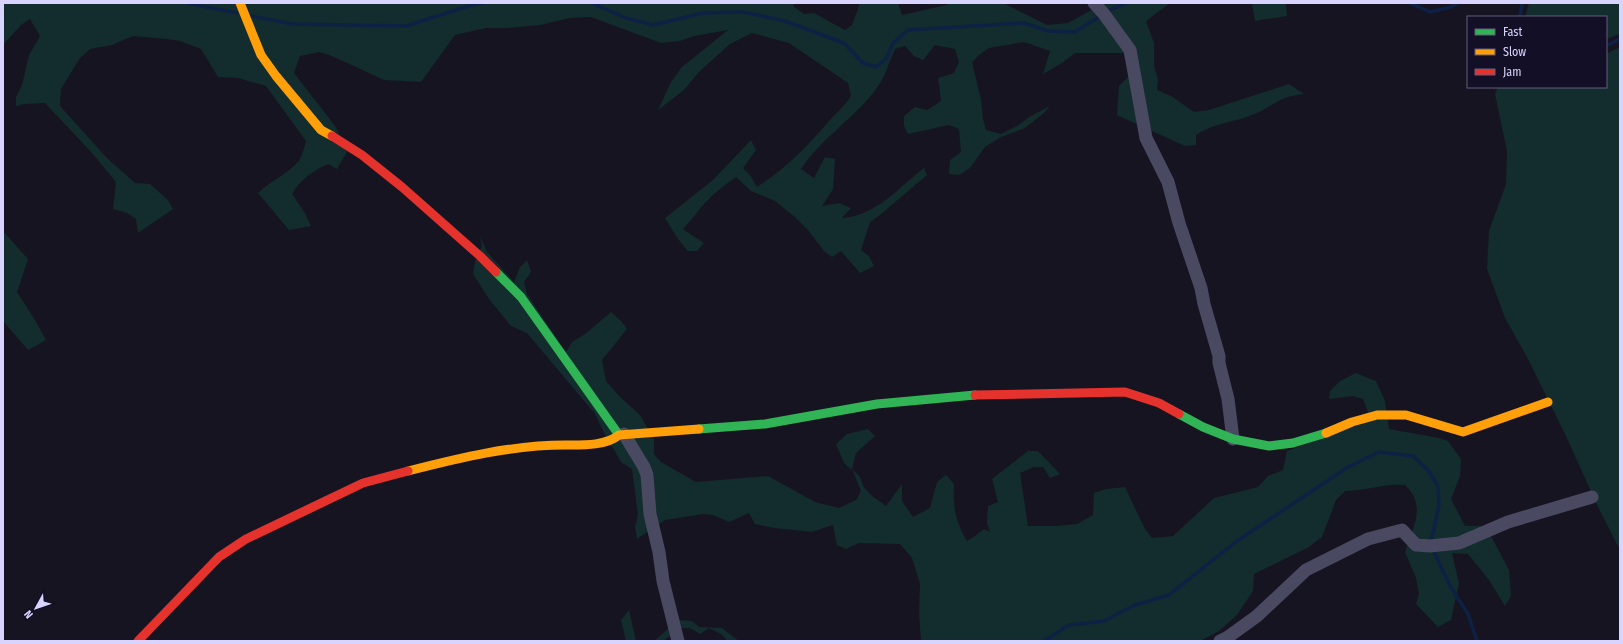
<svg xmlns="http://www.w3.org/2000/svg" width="1623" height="644" viewBox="0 0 1623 644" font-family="'Fira Sans Condensed',sans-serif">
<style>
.green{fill:#132c2d}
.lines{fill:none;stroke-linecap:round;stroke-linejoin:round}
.stream{stroke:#0d2144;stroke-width:3.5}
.street{stroke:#4a4962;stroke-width:13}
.fast{stroke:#30b455;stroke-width:9}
.slow{stroke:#ff9f0a;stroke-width:9}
.jam{stroke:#e5322d;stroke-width:9}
</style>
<rect width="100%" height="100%" fill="#161421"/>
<!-- green -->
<g class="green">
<path d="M3,3H795L793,6L804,14L814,13L845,30L852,25L860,3H898L902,15L946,5L949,3H1003L1047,25L1068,23L1104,3H1170L1146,21L1154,43V66L1158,79L1157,90L1171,96L1194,112L1209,110L1289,84L1304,94C1283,96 1276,103 1259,112C1239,122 1215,122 1196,135V145L1185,146L1117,115L1119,86L1136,69L1123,53H1075L1062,63L1043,74L1050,51L1024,42L989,48L979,55L972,62L981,100L983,119L986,130L1001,134L1019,125L1029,117L1050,106L1044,113L1025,128L1001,137L985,147L970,168L959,175L949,174L950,160L961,152L959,129L949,125L908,134L904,126V116L915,107L927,110L941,101L938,78L954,73L959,62L955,49L935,45L923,60L914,56L905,46L895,49C890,60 886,74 879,85C857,117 822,137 801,169L814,178L825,157L835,159L833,189L822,206L839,203L851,208L842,218C876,216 899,187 924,168L927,175L880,215L870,222L861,250L869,256L874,266L860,273L841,251L832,257L824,251L808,230L796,218L775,201L751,191L736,177C726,184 715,192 706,202C698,210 692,220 683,229L704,243L697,251H688L678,239L665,218L713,180L751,140L756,150L743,168L750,175L757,187C785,169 807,147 828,122C836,113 845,106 851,96L848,83L789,43L752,33L730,44L699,72L684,90L658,110L671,82L682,67L728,30L694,36L680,41L661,43L591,17L570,18L540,25L508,28H486L455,35L421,82L384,80L332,56L319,52L300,56L294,73L336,127L347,152L337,169L328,164C314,170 300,180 292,194L305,213L311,226L289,230L258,193C270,181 286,175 298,162C302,157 304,148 306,141L266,86L238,78L218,77L201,49L180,41L167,39L133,36L112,45L90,49L80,58L61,89L60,106L107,158L135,183L150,184L168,200L173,209L138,233L136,219L127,213L113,209L116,182L92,153L45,103L25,104L16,106V97L22,85L29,55L40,36L30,19L21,25L3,45Z"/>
<path d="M1252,3H1286L1287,16L1255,21Z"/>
<path d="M1529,3H1620V34L1606,39V17H1525Z"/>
<path d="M1620,47V550L1599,509L1565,434L1527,357L1505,318L1487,269L1489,231L1506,184L1507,151L1495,94L1498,87H1606V54Z"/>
<path d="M3,231L28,259L17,292L35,320L46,340L28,350L3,321Z"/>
<path d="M480,236L487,252L514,282L520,267L527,260L531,272L524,282L527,294L566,352L572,342L585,334L611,312L622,322L627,329L602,360L606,381L619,396L640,415L654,439V454L661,462L696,482L768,476L815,502L839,508L856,500L861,491L853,471L844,463L836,444L847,434L868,429L875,436L856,453L852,469L860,477L863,486L871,495L886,506L902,484V501L913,517L930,508L937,482L946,475L954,484C953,508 955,520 967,541L975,536L984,529L990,532L987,523L988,506L998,502L992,479L1028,451H1038L1060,474L1050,478L1043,467H1034L1020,473L1028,526H1057L1077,524L1093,515L1094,493L1106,489L1125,487L1145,529L1152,538L1173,536L1214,498L1258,487L1268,476L1283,470L1287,451L1371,420L1363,399L1353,396L1329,399L1330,391L1340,381L1356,373L1376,381L1385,401L1389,429L1439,438L1448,441L1461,459L1460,476L1451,499L1465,526H1482L1491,536L1509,570L1511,596L1505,606L1489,580L1468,554L1452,553L1459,583L1451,620L1438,627L1416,604L1419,594L1416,578L1405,552C1413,527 1427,506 1405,485C1385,483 1365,491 1345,491L1336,500L1322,537L1309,547L1254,574L1253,591L1237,615L1219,631L1202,640L921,641L919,613L920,584L912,558L900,544L859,543L846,549L837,545L833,525L812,532L775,528L755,524L749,513L729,522L713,515L703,514L665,520L637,539L635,527L638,515L632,469L621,462L603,431L595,414L527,333L511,326L489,299L473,274L475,261L482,246Z"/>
<path d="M629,610L636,641H626L621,620Z"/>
<path d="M678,620L692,621L699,627L722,628L739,641H728L721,634L709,628L700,634L690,628H681L663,641H654Z"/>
</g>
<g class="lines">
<!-- stream -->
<g class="stream">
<path d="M187,3L237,13"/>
<path d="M592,3L626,18L653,25L703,13L743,12L785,21L844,43L863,63L876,67L886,59L893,43L908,30L1024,23L1048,31L1075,32L1110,10L1126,3"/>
<path d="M1410,3L1430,12L1451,7L1458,3"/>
<path d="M251,16L293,24L406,26L475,4L484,3"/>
<path d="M1520,17L1522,3"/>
<path d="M1606,46L1620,39"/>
<path d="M1432,548L1450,586L1468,614L1477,641"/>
<path d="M1044,641L1069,625L1104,621L1135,605L1169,595L1237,541L1348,467L1379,452L1413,456L1428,470L1438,486L1439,505L1431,542"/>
</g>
<!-- street -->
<g class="street">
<path d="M1094,3L1104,14L1130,50L1146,138L1168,182L1179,223L1201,288L1204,304L1219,356V363L1228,399L1233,439"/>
<path d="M624,434L644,467L647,475L650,514L659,552L663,581L678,641"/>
<path d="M1220,641L1228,637L1257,616L1306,570L1368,539L1402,530L1416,545L1430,546L1459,543L1508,522L1592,497"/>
</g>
<!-- fast -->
<g class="fast">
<path d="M496,272L521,297L619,435"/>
<path d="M1179,414L1203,427L1233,439L1269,446L1293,443L1326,433"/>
<path d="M699,429L765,424L877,404L975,395"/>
</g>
<!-- slow -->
<g class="slow">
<path d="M240,3L261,55L276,76L321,130L332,136"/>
<path d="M1326,433L1352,422L1377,415H1406L1463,432L1548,402"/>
<path d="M408,471C459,458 512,445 565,445C582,445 606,446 619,435L699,429"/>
</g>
<!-- jam -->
<g class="jam">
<path d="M332,136L362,155L402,187L480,256L496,272"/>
<path d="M975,395L1125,392L1159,403L1179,414"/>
<path d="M138,641L219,557L246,539L363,483L408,471"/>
</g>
</g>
<!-- border -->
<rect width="1623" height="644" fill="none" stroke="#d9d4ff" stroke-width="8"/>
<!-- legend -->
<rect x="1467" y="16" width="140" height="72" fill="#130f26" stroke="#625e7d"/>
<rect x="1475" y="29" width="20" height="6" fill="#30b455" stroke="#625e7d"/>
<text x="1503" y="36" font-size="12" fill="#d9d4ff">Fast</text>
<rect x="1475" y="49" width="20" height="6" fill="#ff9f0a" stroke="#625e7d"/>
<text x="1503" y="56" font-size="12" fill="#d9d4ff">Slow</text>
<rect x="1475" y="69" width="20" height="6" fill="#e5322d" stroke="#625e7d"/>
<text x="1503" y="76" font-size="12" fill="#d9d4ff">Jam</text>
<!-- north arrow -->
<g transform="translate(36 608) rotate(230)" stroke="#130f26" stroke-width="3" paint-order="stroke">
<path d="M0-3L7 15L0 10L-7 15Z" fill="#d9d4ff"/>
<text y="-6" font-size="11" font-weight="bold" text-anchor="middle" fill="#d9d4ff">N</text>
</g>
</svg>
